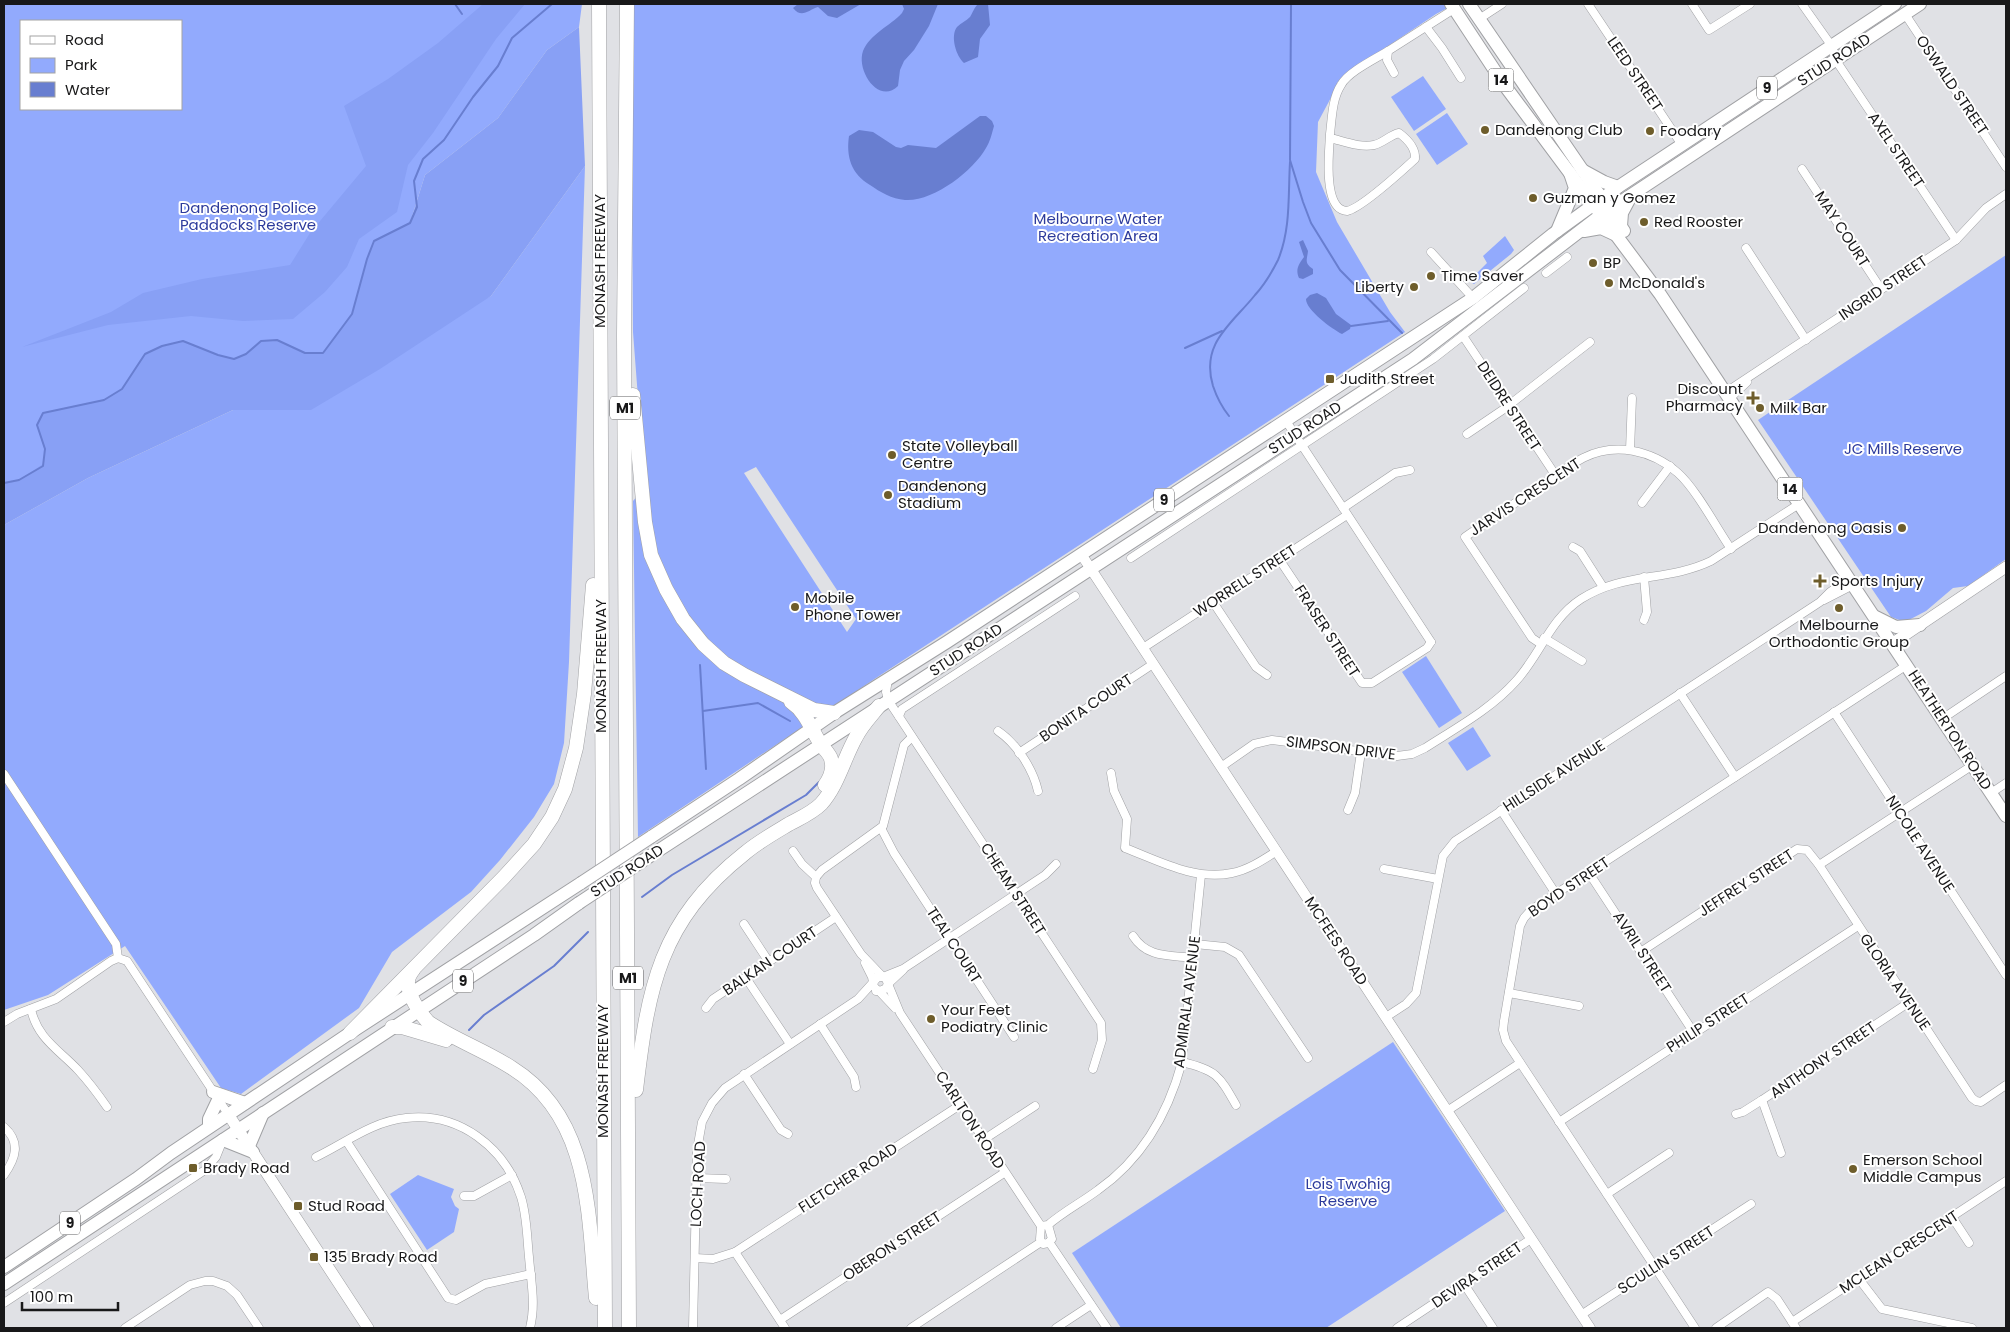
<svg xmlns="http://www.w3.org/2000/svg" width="2010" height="1332" viewBox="0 0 2010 1332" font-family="Poppins,sans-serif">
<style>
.green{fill:#92aafd;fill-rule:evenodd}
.forest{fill:#88a0f5}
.water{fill:#687ed0}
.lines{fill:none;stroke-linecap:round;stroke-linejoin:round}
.stream{stroke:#687ed0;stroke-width:2}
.minor-casing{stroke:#a0a1a4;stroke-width:9}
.tertiary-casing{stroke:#a0a1a4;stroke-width:11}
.secondary-casing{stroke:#a0a1a4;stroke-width:12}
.primary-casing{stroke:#a0a1a4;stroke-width:14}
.trunk-casing{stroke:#a0a1a4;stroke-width:14}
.motorway-casing{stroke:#a0a1a4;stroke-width:15}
.minor{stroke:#fff;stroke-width:8}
.tertiary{stroke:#fff;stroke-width:10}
.secondary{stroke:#fff;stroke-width:11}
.primary{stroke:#fff;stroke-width:12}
.trunk{stroke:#fff;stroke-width:12}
.motorway{stroke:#fff;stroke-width:14}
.trunk-bridge-casing{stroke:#a0a1a4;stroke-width:14;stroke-linecap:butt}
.trunk-bridge{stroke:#fff;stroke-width:12}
.poi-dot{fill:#6e5d2b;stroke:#fff;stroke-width:2}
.labels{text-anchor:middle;stroke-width:4;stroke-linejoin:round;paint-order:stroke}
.shield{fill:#fff;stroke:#5d5d5e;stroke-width:1}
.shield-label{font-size:14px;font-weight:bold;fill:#181819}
.street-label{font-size:15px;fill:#181819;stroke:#fff}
.poi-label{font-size:15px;fill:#181819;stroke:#fff;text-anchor:start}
.park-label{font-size:15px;fill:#2d3b9c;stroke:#fff}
</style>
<rect width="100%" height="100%" fill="#e0e1e5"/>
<!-- green -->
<g class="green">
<path d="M4,4H582L579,27L547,50L498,118L425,175L410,223L390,233L367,259L352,314L323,353H305L277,340L261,341L246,354L234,359L218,355L183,341L145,354L122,389L104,400L43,413L37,425L45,449L43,466L19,480L4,483ZM21,21H181V109H21Z"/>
<path d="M633,4H1455L1436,14L1342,77L1318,122L1316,172L1337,222L1390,312L1405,332L876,678L638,837L633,501L648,484L640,424L633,332L631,54ZM756,467L856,619L847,632L744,473Z"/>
<path d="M1423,76L1446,109L1414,131L1391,97Z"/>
<path d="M1447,113L1468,144L1437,165L1416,134Z"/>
<path d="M585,166L569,662L564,743L554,784L534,817L500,860L471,892L392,952L359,1008L241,1094L221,1088L125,946L48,995L4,1010V525L88,478L233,410H253L491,296Z"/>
<path d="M1505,236L1514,250L1511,254L1474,284L1469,281L1487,263L1483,256Z"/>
<path d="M2006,255V559L1968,586L1953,588L1926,611L1905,622L1891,617L1758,420Z"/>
<path d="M1426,656L1462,713L1439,728L1402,672Z"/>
<path d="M1473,727L1491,756L1467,771L1448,743Z"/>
<path d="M1393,1042L1505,1211L1326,1328H1121L1072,1253Z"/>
<path d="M418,1175L454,1189L451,1197L455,1206L459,1209L454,1232L427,1250L390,1194Z"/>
</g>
<!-- forest -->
<g class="forest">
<path d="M483,4H525L496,39L433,133L408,165L397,212L359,239L347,267L325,292L293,319L243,321L191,316L108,325L22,347L111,312L143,293L202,279L290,265L310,233L366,166L344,106L388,79L438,43Z"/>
<path d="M579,27L585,166L491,296L380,369L311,410H233L88,478L4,525V483L19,480L43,464L45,449L37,425L43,413L104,400L122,389L145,354L162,346L183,341L218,355L234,359L246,354L261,341L277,340L305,353H323L352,314L367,259L374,241L410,223L425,175L498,118L547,50Z"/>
</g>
<!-- water -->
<g class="water">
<path d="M798,4H861L837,18L828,16L818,7C808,10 802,19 793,8Z"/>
<path d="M902,4H938L929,26L914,50L904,61L900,70L898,86C879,105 856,71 863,51C870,34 890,26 902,13L904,9Z"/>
<path d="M978,4H988L990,25L980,39L978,57L964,63C956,56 950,36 957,27C961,23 966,21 970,17C973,12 974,8 978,4Z"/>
<path d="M980,116H986L992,121L994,126C992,133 990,142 986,148C973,171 933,202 905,200C892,199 880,192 870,185C851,174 846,156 849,136L859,130L873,132L896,147L901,148L908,145L936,148Z"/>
<path d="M1303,240L1308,251C1307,260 1304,263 1313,269V274L1303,279L1299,278C1295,269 1299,264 1304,257L1299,242Z"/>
<path d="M1317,293L1326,298L1336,314L1351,325L1350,329L1342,334C1332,329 1306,310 1306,299L1310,295Z"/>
</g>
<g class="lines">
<!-- stream -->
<g class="stream">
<path d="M455,4L462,14"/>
<path d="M1291,4L1290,160L1303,202L1311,223L1340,270L1402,333"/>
<path d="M1351,326L1388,321"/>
<path d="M1185,348L1222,331"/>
<path d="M1229,416C1221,406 1217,398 1213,386C1200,343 1232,324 1255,295C1264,285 1272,272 1278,260C1291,229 1288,195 1290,162"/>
<path d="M4,483L19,480L43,466L45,449L37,425L43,413L104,400L122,389L145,354L162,346L183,341L218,355L234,359L246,354L261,341L277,340L305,353H323L352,314L367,259L374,241L410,223L417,207L414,181L423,159L444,140L473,97L498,66L512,38L552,4"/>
<path d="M700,665L706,769"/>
<path d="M703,711L758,703L790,721"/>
<path d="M642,897L672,875L806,795L819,782"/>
<path d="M469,1030L484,1015L554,966L588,932"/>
</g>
<!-- minor casing -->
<g class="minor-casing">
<g id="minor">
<path d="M1588,4L1682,145"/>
<path d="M1692,4L1709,30L1750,4"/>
<path d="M1802,4L1831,45L1839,65L1956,240"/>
<path d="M1905,14L2006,167"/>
<path d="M1479,19L1502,4"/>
<path d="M1426,27L1442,48L1461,78"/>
<path d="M1394,73L1387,60L1388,51L1454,9"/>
<path d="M1330,138C1343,141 1360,148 1374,145C1383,143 1390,135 1399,133C1407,139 1416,148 1415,159C1403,170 1361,208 1347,211C1344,211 1339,209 1337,206C1325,192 1329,152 1330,134C1332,118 1332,99 1341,85C1348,72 1375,59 1388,51"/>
<path d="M1802,169L1881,289"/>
<path d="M1746,248L1806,340"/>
<path d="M1431,252L1473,298"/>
<path d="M1546,273L1567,257"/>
<path d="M1463,336L1556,476"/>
<path d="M1726,392L1956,240L1986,208L2006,194"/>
<path d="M1730,398L1747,382"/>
<path d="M1286,421L1431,642"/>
<path d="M1467,434L1504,409L1590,342"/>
<path d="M1630,450L1632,398"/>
<path d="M1642,503L1670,466"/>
<path d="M1343,508L1395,473L1410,470"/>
<path d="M1573,547L1580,551L1603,587"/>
<path d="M1131,558L1433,359L1524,288"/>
<path d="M1279,559L1362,683H1372L1427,648L1431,642"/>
<path d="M1644,577L1647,612L1644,620"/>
<path d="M1824,600L1853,585"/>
<path d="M1213,602L1256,667L1267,675"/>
<path d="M1544,638L1582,661"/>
<path d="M1541,644L1532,638L1465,537C1488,521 1512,505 1535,490C1551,479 1566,467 1583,458C1615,442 1652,450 1678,473C1696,489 1716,527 1731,549"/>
<path d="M1143,648L1347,515"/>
<path d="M888,679L886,692L888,700L1101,1023L1102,1040L1093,1069"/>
<path d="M1680,693L1735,777"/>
<path d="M1834,712L2006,975"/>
<path d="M899,716L902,709L1075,596"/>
<path d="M1942,719L2006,676"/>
<path d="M998,731C1017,744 1033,769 1038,791"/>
<path d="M1019,753L1153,664"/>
<path d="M1221,767L1254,744L1272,740L1397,756L1412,754L1425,748C1456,728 1491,709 1516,681C1540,655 1550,619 1581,599C1623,572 1667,582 1711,561L1799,504"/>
<path d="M1111,773L1114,791L1127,819L1125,848C1159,861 1195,881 1232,873C1248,870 1263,860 1277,851"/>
<path d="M4,774L116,944L118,958"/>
<path d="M1991,793L2006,783"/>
<path d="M1348,810L1355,793L1361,752"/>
<path d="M1501,810L1556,894"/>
<path d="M881,828L894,853L1014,1037"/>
<path d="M793,851L802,864L816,877L815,883L817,888L861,954L883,977L903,969L1045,875L1056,864"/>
<path d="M1819,865L1972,1098L1976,1101L1981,1102L2006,1085"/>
<path d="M1384,869L1438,879"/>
<path d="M1589,873L1694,1033"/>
<path d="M816,877L822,870L883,826L904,745L912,737"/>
<path d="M744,924L769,962"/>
<path d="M1133,936C1147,958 1169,955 1193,958"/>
<path d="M1195,944L1225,947L1239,955L1308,1058"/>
<path d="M1642,951L1797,849L1807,850L1819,865L1973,765"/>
<path d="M118,958L127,961L228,1114"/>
<path d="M865,963L872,977L874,987L879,991L885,989L889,983L903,970"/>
<path d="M746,978L790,1044"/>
<path d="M876,991H879L895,1008"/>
<path d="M1509,993L1579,1006"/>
<path d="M706,1008L713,999L836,917"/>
<path d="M31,1009C37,1038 59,1050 78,1070C89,1082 98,1094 107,1107"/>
<path d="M1386,1017L1406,1004L1416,993L1443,856L1455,841L1820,602L1830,592L1849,579"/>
<path d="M4,1022L17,1014L56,999L111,961L118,958"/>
<path d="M820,1024L854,1077L856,1087"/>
<path d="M1182,1062C1216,1070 1219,1075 1236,1105"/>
<path d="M744,1074L781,1130L788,1134"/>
<path d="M1762,1100L1781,1153"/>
<path d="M1447,1111L1520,1063"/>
<path d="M1736,1114L1743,1112L1762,1100L1908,1003"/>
<path d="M1559,1122L1858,926"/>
<path d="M4,1127C21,1142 16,1158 4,1175"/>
<path d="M983,1140L1035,1106"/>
<path d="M347,1142L448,1298L456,1300L485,1284L531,1274"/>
<path d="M316,1157C345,1143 373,1121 406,1118C459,1112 505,1147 521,1197C527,1216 527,1238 529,1257C531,1282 536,1304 530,1328"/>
<path d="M697,1178L726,1179"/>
<path d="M1607,1194L1669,1153"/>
<path d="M464,1196H474L512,1175"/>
<path d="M1952,1217L1969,1243"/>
<path d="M1048,1225L1052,1239L1048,1243L1043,1244L1040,1239L1041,1226L1048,1225C1063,1212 1082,1202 1098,1190C1142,1159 1168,1114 1182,1062L1201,875"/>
<path d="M1049,1242L1107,1328"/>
<path d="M735,1252L960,1105"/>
<path d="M695,1258L713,1259L735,1252L785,1328"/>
<path d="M1859,1279L1882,1309L1972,1328"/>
<path d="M1464,1284L1493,1328"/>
<path d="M4,1303L205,1170L216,1157L222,1142"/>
<path d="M1581,1315L1751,1204"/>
<path d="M780,1320L1004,1173"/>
<path d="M1792,1322L2006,1181"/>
<path d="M125,1328L190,1285L205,1281H213L227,1286L237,1295L259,1328"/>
<path d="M693,1328L697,1150L702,1122L712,1103L725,1088L858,999L878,977H883L886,979L900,1013L1041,1226"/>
<path d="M911,1328L1041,1242"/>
<path d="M1056,1328L1091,1305"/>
<path d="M1397,1328L1531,1239"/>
<path d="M1695,1328L1506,1041L1503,1030L1504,1021L1520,926L1524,918L1531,910L1907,665"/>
<path d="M1716,1328L1768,1292L1777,1299L1796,1328"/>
</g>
</g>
<!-- tertiary casing -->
<g class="tertiary-casing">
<path id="tertiary" d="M1081,554L1590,1328"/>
</g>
<!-- secondary casing -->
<g class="secondary-casing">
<g id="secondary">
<path d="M1893,643L2006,567"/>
<path d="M228,1114L368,1328"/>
</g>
</g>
<!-- primary casing -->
<g class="primary-casing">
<g id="primary">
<path d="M1451,4L1505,86L1660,294L2006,816"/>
<path d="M1469,4L1624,231"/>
<path d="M1876,617L1896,627L1920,625"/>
</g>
</g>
<!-- trunk casing -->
<g class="trunk-casing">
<g id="trunk">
<path d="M1582,170L1604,182L1618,187"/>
<path d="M1621,226L1622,213L1630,198"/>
<path d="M1557,231L1575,188L1570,173"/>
<path d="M1584,231L1601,228L1616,235"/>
<path d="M651,837L739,779L834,713L947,642L1473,298L1553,234L1618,187L1895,4"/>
<path d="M650,856L1413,359L1601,215L1920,4"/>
<path d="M213,1092L245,1103"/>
<path d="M209,1127V1119L218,1100"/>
<path d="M223,1140L253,1152"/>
<path d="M249,1146L263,1113"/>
<path d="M4,1267L136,1179L171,1153L350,1033L581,883"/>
<path d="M4,1284L534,935L579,903"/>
</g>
</g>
<!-- motorway casing -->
<g class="motorway-casing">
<g id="motorway">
<path d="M599,4L605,1328"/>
<path d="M627,4L624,335L629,1328"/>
<path d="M633,395L645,522L651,555L666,589L683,619L703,644L724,663L744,675L814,710L834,713"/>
<path d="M791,702C806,712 811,729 820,743C823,748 830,754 831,759C834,768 830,778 825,785"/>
<path d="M413,970C411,973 408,977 408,981C407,995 420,1013 428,1022C455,1040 486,1051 512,1068C592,1118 588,1216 596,1298"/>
<path d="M392,1027H402L446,1040"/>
<path d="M350,1033L504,877L534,844L552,817L565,789L576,748L584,694L593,585"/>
<path d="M636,1090C648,988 659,921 745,853C758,842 774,833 789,824C800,818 812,813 821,804C838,785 844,758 856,737C862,725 871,716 879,706"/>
</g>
</g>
<!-- minor -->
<use href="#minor" class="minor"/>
<!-- tertiary -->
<use href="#tertiary" class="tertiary"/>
<!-- secondary -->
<use href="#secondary" class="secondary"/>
<!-- primary -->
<use href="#primary" class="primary"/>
<!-- trunk -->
<use href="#trunk" class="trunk"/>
<!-- motorway -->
<use href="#motorway" class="motorway"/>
<!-- trunk-bridge casing -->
<g class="trunk-bridge-casing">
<g id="trunk-bridge">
<path d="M581,883L651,837"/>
<path d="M579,903L650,856"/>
</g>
</g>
<!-- trunk-bridge -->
<use href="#trunk-bridge" class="trunk-bridge"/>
</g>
<!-- markers -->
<g class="poi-dot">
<circle cx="1485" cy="130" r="5"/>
<circle cx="1650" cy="131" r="5"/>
<circle cx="1533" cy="198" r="5"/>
<circle cx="1644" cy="222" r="5"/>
<circle cx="1593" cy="263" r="5"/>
<circle cx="1431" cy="276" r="5"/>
<circle cx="1609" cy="283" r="5"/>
<circle cx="1414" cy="287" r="5"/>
<rect x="1325" y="374" width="10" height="10" rx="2.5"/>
<path d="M1750.5 390.5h5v5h5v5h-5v5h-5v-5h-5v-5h5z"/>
<circle cx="1760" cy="408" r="5"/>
<circle cx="892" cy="455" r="5"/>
<circle cx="888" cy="495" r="5"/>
<circle cx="1902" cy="528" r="5"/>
<path d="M1817.5 573.5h5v5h5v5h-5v5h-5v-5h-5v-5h5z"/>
<circle cx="795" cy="607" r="5"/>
<circle cx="1839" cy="608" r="5"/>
<circle cx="931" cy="1019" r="5"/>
<rect x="188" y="1163" width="10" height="10" rx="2.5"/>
<circle cx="1853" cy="1169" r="5"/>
<rect x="293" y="1201" width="10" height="10" rx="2.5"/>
<rect x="309" y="1252" width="10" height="10" rx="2.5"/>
</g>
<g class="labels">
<!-- shield labels -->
<g class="shield">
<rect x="1488.5" y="68.5" width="25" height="23" rx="4"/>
<rect x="1757" y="76.5" width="20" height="23" rx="4"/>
<rect x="610" y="396.5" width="30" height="23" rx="4"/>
<rect x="1777.5" y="477.5" width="25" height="23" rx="4"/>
<rect x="1154" y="488.5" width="20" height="23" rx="4"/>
<rect x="613" y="966.5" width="30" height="23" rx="4"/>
<rect x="453" y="969.5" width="20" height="23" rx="4"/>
<rect x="60" y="1211.5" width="20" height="23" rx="4"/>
</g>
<g class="shield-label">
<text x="1501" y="85">14</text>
<text x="1767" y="93">9</text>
<text x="625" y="413">M1</text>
<text x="1790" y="494">14</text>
<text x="1164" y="505">9</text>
<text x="628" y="983">M1</text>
<text x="463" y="986">9</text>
<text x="70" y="1228">9</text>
</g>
<!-- street labels -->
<g class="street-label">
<text transform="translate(1834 60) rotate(-33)" y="5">STUD ROAD</text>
<text transform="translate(1635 74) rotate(56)" y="5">LEED STREET</text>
<text transform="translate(1952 85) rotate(56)" y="5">OSWALD STREET</text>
<text transform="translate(1896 150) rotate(56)" y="5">AXEL STREET</text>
<text transform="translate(1842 229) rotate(57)" y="5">MAY COURT</text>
<text transform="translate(600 261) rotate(-90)" y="5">MONASH FREEWAY</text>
<text transform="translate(1883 288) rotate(-34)" y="5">INGRID STREET</text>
<text transform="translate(1509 406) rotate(57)" y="5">DEIDRE STREET</text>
<text transform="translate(1305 428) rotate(-33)" y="5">STUD ROAD</text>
<text transform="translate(1525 497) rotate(-33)" y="5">JARVIS CRESCENT</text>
<text transform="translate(1245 581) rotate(-33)" y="5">WORRELL STREET</text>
<text transform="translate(1327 631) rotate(57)" y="5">FRASER STREET</text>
<text transform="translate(966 650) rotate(-33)" y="5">STUD ROAD</text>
<text transform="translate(601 666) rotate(-90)" y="5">MONASH FREEWAY</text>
<text transform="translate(1086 708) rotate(-34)" y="5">BONITA COURT</text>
<text transform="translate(1950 730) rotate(57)" y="5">HEATHERTON ROAD</text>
<text transform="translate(1341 748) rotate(7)" y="5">SIMPSON DRIVE</text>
<text transform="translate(1554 776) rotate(-33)" y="5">HILLSIDE AVENUE</text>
<text transform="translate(1920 844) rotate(57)" y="5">NICOLE AVENUE</text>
<text transform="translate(627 871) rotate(-33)" y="5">STUD ROAD</text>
<text transform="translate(1746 883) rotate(-33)" y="5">JEFFREY STREET</text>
<text transform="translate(1569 887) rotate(-34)" y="5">BOYD STREET</text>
<text transform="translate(1013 889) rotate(57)" y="5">CHEAM STREET</text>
<text transform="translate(1336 941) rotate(57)" y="5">MCFEES ROAD</text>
<text transform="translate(954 945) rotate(57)" y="5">TEAL COURT</text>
<text transform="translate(1642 952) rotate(57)" y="5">AVRIL STREET</text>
<text transform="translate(770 961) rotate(-34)" y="5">BALKAN COURT</text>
<text transform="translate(1895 982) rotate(56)" y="5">GLORIA AVENUE</text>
<text transform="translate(1187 1002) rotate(-83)" y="5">ADMIRALA AVENUE</text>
<text transform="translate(1708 1023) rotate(-33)" y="5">PHILIP STREET</text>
<text transform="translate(1823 1060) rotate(-34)" y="5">ANTHONY STREET</text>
<text transform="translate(603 1071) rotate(-90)" y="5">MONASH FREEWAY</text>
<text transform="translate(970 1120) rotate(57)" y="5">CARLTON ROAD</text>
<text transform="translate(848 1178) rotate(-33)" y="5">FLETCHER ROAD</text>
<text transform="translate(698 1184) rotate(-87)" y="5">LOCH ROAD</text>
<text transform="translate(892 1246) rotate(-33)" y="5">OBERON STREET</text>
<text transform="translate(1899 1252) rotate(-33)" y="5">MCLEAN CRESCENT</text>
<text transform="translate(1666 1260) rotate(-33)" y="5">SCULLIN STREET</text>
<text transform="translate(1477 1275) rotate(-34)" y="5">DEVIRA STREET</text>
</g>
<!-- poi labels -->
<g class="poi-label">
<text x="1495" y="135">Dandenong Club</text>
<text x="1660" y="136">Foodary</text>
<text x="1543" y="203">Guzman y Gomez</text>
<text x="1654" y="227">Red Rooster</text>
<text x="1603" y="268">BP</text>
<text x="1441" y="281">Time Saver</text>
<text x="1619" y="288">McDonald's</text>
<text x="1404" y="292" text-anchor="end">Liberty</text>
<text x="1340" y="384">Judith Street</text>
<text x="1743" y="394" text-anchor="end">Discount<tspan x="1743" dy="17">Pharmacy</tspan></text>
<text x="1770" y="413">Milk Bar</text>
<text x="902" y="451">State Volleyball<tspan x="902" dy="17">Centre</tspan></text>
<text x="898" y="491">Dandenong<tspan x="898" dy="17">Stadium</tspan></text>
<text x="1892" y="533" text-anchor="end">Dandenong Oasis</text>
<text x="1831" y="586">Sports Injury</text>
<text x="805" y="603">Mobile<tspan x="805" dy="17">Phone Tower</tspan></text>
<text x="1839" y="630" text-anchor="middle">Melbourne<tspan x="1839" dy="17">Orthodontic Group</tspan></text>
<text x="941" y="1015">Your Feet<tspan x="941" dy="17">Podiatry Clinic</tspan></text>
<text x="1863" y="1165">Emerson School<tspan x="1863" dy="17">Middle Campus</tspan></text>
<text x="203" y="1173">Brady Road</text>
<text x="308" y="1211">Stud Road</text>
<text x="324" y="1262">135 Brady Road</text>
</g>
<!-- park labels -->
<g class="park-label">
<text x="248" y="213">Dandenong Police<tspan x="248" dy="17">Paddocks Reserve</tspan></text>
<text x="1098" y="224">Melbourne Water<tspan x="1098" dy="17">Recreation Area</tspan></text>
<text x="1903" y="454">JC Mills Reserve</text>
<text x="1348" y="1189">Lois Twohig<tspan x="1348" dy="17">Reserve</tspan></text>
</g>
</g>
<!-- border -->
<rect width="2010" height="1332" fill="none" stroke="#181819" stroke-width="10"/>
<!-- legend -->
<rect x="20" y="20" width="162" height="90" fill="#ffffff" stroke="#a3a3a3"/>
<rect x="30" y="36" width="25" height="8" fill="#ffffff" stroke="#a3a3a3"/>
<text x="65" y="45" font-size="15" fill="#181819">Road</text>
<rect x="30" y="58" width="25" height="15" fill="#92aafd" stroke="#a3a3a3"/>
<text x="65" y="70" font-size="15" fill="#181819">Park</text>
<rect x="30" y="82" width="25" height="15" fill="#687ed0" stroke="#a3a3a3"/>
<text x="65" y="95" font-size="15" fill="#181819">Water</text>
<!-- scale -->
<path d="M22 1302v8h96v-8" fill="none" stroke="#181819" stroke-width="2.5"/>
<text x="30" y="1302" font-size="15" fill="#181819" stroke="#ffffff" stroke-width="4" paint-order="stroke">100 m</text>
</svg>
